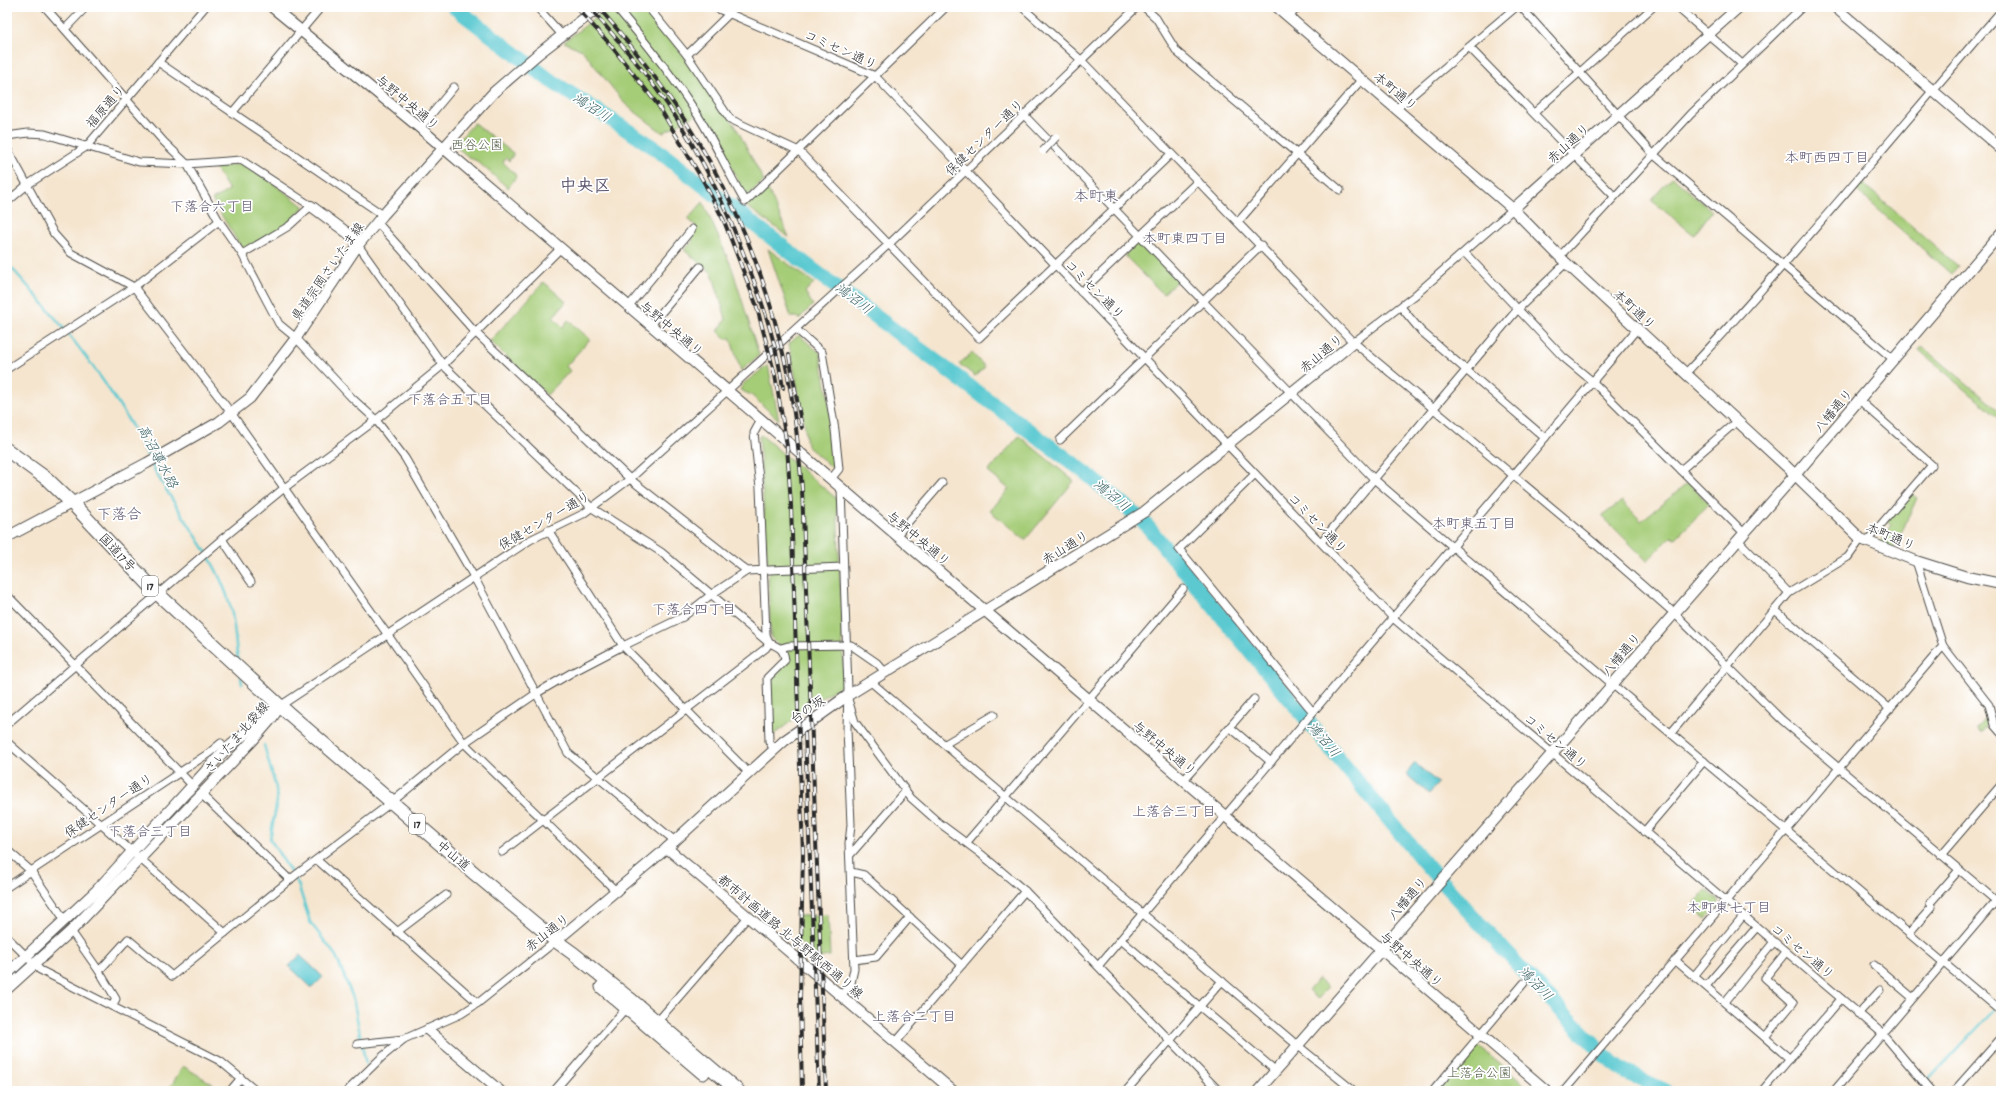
<svg xmlns="http://www.w3.org/2000/svg" width="2008" height="1098" viewBox="0 0 2008 1098" font-family="Dekko,'Klee One',sans-serif">
<style>
.green{fill:#a5cc77;stroke:#687c51}
.water{fill:#5cc9d1;stroke:#447a7e}
.lines{fill:none;stroke-linecap:round;stroke-linejoin:round}
.stream{stroke:#5cc9d1;stroke-width:2.5}
.river{stroke:#5cc9d1;stroke-width:15}
.street-casing{stroke:#494744;stroke-width:9}
.secondary-casing{stroke:#494744;stroke-width:12}
.highway-casing{stroke:#494744;stroke-width:15}
.street{stroke:#fff;stroke-width:7}
.secondary{stroke:#fff;stroke-width:10}
.highway{stroke:#fff;stroke-width:13}
.rail-casing{stroke:#2b2b2b;stroke-width:4}
.rail{stroke:#fff;stroke-width:2.5;stroke-dasharray:8;stroke-linecap:butt}
.street-bridge-casing{stroke:#494744;stroke-width:9;stroke-linecap:butt}
.street-bridge{stroke:#fff;stroke-width:7}
.labels{text-anchor:middle;stroke-width:3.5;stroke-linejoin:round;paint-order:stroke}
.shield{fill:#fff;stroke:#6b6b6b;stroke-width:1}
.shield-label{font-size:12px;font-weight:bold;fill:#2b2b2b}
.street-label{font-size:13px;fill:#2b2b2b;stroke:#fff}
.park-label{font-size:13px;fill:#505b42;stroke:#fff}
.water-label{font-size:14px;font-style:italic;fill:#3c6265;stroke:#fff}
.neighbourhood-label{font-size:14px;fill:#5e566f;stroke:#fff}
.quarter-label{font-size:15px;fill:#5e566f;stroke:#fff}
.district-label{font-size:17px;font-weight:bold;fill:#5e566f;stroke:#fff}
</style>
<rect width="100%" height="100%" fill="#fff"/>
<filter id="ink" filterUnits="userSpaceOnUse"><feTurbulence type="fractalNoise" baseFrequency=".025" numOctaves="2"/><feDisplacementMap in="SourceGraphic" scale="8" xChannelSelector="R" yChannelSelector="G"/><feConvolveMatrix kernelMatrix="1 2 1 2 8 2 1 2 1" color-interpolation-filters="sRGB"/></filter>
<filter id="wash" filterUnits="userSpaceOnUse"><feTurbulence type="fractalNoise" baseFrequency=".012" numOctaves="4" result="noise"/><feDisplacementMap in="SourceGraphic" scale="16" xChannelSelector="R" yChannelSelector="G"/><feGaussianBlur stdDeviation="0.9" result="paint"/><feColorMatrix in="noise" values="0 0 0 0 0 0 0 0 0 0 0 0 0 0 0 0 0 1.4 0 .05"/><feComposite in="paint" operator="in"/></filter>
<g filter="url(#wash)">
<rect width="100%" height="100%" fill="#f5e5cf"/>
<!-- green -->
<g class="green">
<path d="M609,7H645L662,27L735,125L764,181L748,195L744,194L727,157L700,112L663,133L626,105L582,50L564,42Z"/>
<path d="M474,123L513,153V155L509,161L506,158L503,162L515,174L516,177L508,188L477,161L470,158L457,148V142Z"/>
<path d="M240,164L266,178L303,206V208L287,225L243,250L212,200L229,190L215,168Z"/>
<path d="M1672,177L1712,211L1694,235L1651,200Z"/>
<path d="M1861,182L1958,266L1951,274L1855,189Z"/>
<path d="M766,185L789,237L745,205Z"/>
<path d="M703,202L732,268L759,355L741,371L730,337L727,340L718,331L726,319L712,273L684,250L693,241L688,236L696,226L688,219Z"/>
<path d="M1138,241H1141L1178,280L1163,294L1126,257V253Z"/>
<path d="M768,249L814,283L805,292L813,305L799,319L796,317H791Z"/>
<path d="M544,282L566,302L553,317L563,327L568,320L590,339L566,366L570,371L547,395L490,341Z"/>
<path d="M799,335L820,353L828,395L837,467L835,470L807,446L804,421L789,344Z"/>
<path d="M1922,346L2001,412V420L1919,350Z"/>
<path d="M972,353L985,367L975,376L959,364Z"/>
<path d="M768,365L779,420L751,395L740,390L743,384Z"/>
<path d="M761,435L837,499L844,684L824,696L772,736L770,682L773,675L789,661L785,647L777,644L771,638L768,579L771,566L767,561L759,436Z"/>
<path d="M1019,436L1074,481L1025,540L990,511L1009,489L988,472Z"/>
<path d="M1688,483L1709,504L1676,538L1672,536L1647,561L1602,516L1622,501L1641,521Z"/>
<path d="M1910,493L1917,498L1894,549L1879,543L1892,525L1886,520Z"/>
<path d="M1987,716L1989,723L1981,733L1976,729Z"/>
<path d="M1706,890L1720,902L1706,919L1692,907Z"/>
<path d="M828,915L830,956L816,958L798,941V916Z"/>
<path d="M1318,979L1328,987L1318,999L1308,991Z"/>
<path d="M1477,1045L1532,1091H1438Z"/>
<path d="M183,1066L221,1089L219,1091H168Z"/>
</g>
<!-- water -->
<g class="water">
<path d="M1415,763L1438,783L1429,794L1406,774Z"/>
<path d="M300,955L323,977L312,988L289,966Z"/>
</g>
<g class="lines">
<!-- stream -->
<g class="stream">
<path d="M7,263C61,322 113,385 149,458"/>
<path d="M151,463C174,510 216,554 230,605C235,623 235,642 238,660"/>
<path d="M241,677L242,684"/>
<path d="M264,745L276,788L277,802L270,839L298,884L310,922L336,956L353,998L366,1065"/>
<path d="M1918,1091L1999,1005H2001"/>
</g>
<!-- river -->
<path class="river" d="M454,7L551,81L652,146L816,272L1082,470L1143,521L1428,867L1528,976L1606,1057L1627,1073L1666,1091"/>
</g>
</g>
<g filter="url(#ink)">
<g class="lines">
<!-- street casing -->
<g class="street-casing">
<g id="street">
<path d="M45,7L164,142L187,164L219,221L242,254L279,324L296,338L352,398L376,420L405,458L474,577L568,753L675,841"/>
<path d="M537,7L563,36"/>
<path d="M616,7C645,41 673,76 697,114C715,142 728,173 745,202L946,7"/>
<path d="M648,7L687,55L730,119L799,151L979,338L1171,154"/>
<path d="M714,7L875,76L1393,618L1883,1034L1931,1091"/>
<path d="M1022,7L1081,60L1351,340L1593,542L1674,613L1782,720L2001,905"/>
<path d="M1144,7L1156,18L1177,52L1340,190"/>
<path d="M1521,7L1653,154L1893,359"/>
<path d="M1677,7L1742,64"/>
<path d="M1288,17L1299,7"/>
<path d="M65,29L86,7"/>
<path d="M1469,47L1614,196"/>
<path d="M687,55L729,14"/>
<path d="M158,62L383,215"/>
<path d="M1396,109L1516,7"/>
<path d="M232,113L321,7"/>
<path d="M1534,113L1653,7"/>
<path d="M1024,115L1374,479L1612,684L2001,1011"/>
<path d="M420,128L454,87"/>
<path d="M7,136L28,133L45,134L139,162L187,164L241,160L311,206L289,226L242,254"/>
<path d="M7,148L54,234L71,253L134,287L232,414L464,743L617,892"/>
<path d="M7,202L27,185L86,147L205,7"/>
<path d="M377,222L475,332L630,479L747,571"/>
<path d="M1238,222L1362,79"/>
<path d="M358,245L443,365L592,508L661,552L769,643C779,647 784,649 785,660L767,678L769,741L774,750"/>
<path d="M1465,253L1563,357L1592,381L1744,533"/>
<path d="M1560,256L1691,114L1802,7"/>
<path d="M1081,292L1198,181"/>
<path d="M628,307L692,229"/>
<path d="M1401,307L1421,331L1545,438"/>
<path d="M650,326L700,267"/>
<path d="M796,329L822,352L835,430L839,469L831,479"/>
<path d="M1354,342L1414,296L1513,209"/>
<path d="M7,369L134,287L219,221"/>
<path d="M1686,373C1795,256 1896,132 2001,11"/>
<path d="M1858,399L1932,465L1866,542"/>
<path d="M761,420L754,433L760,488L766,634L769,643"/>
<path d="M1060,440L1261,245"/>
<path d="M1681,470L1737,421"/>
<path d="M1255,474L1179,549L1313,712"/>
<path d="M841,488L848,689L847,729L851,825L849,843L854,969L851,983L841,996"/>
<path d="M548,530L623,646L749,773"/>
<path d="M896,536L942,483"/>
<path d="M222,539L251,582"/>
<path d="M1738,540L1789,593"/>
<path d="M1321,542L1517,310L1566,263"/>
<path d="M1916,561L1943,646L1989,705L1994,725L2001,733"/>
<path d="M7,595L192,785"/>
<path d="M1775,610L1890,709"/>
<path d="M781,648L788,646L851,645L877,663L886,673"/>
<path d="M871,682L1291,1040L1354,1091"/>
<path d="M847,696L855,722L911,798L938,822L981,854L1025,891L1219,1091"/>
<path d="M280,706L530,540L583,514L630,479L888,245L1137,7"/>
<path d="M7,724L222,539L283,489L376,420L443,365L560,249"/>
<path d="M1231,728L1271,762"/>
<path d="M1671,733L1789,593L1848,557L1861,539"/>
<path d="M7,742L225,933"/>
<path d="M945,744L994,715"/>
<path d="M1183,781L1254,699"/>
<path d="M202,795L290,880"/>
<path d="M1644,832L1704,761"/>
<path d="M967,842L1183,589"/>
<path d="M7,850L31,871L64,919"/>
<path d="M502,852L766,648L769,643"/>
<path d="M850,855L905,792"/>
<path d="M1941,855L2001,785"/>
<path d="M317,860L478,1003"/>
<path d="M851,872L864,875L962,965"/>
<path d="M7,887L209,753L221,743"/>
<path d="M1930,903L1959,870"/>
<path d="M71,931L99,971L128,939L172,976L297,874L392,802L464,743L537,693L571,673L623,646L683,617L712,594L747,571L843,567"/>
<path d="M397,932L446,895"/>
<path d="M1909,933L1932,907"/>
<path d="M7,937L40,970L220,1061L256,1091"/>
<path d="M1121,940L1276,1071"/>
<path d="M854,960L876,957L910,917"/>
<path d="M1675,960L1790,1059"/>
<path d="M1099,965L1637,329"/>
<path d="M1874,965L1913,998"/>
<path d="M99,971L116,999L112,1006"/>
<path d="M1694,976L1743,916"/>
<path d="M1706,986L1756,928"/>
<path d="M1725,1002L1773,943"/>
<path d="M1858,1014L1880,990"/>
<path d="M657,1022L748,917"/>
<path d="M1765,1037L1793,1003L1765,978L1786,952"/>
<path d="M896,1042L1025,891"/>
<path d="M357,1044L404,1039"/>
<path d="M230,1091L241,1078"/>
<path d="M347,1091L382,1057L404,1039L461,1014L478,1003L556,941"/>
<path d="M554,1091L626,1008"/>
<path d="M1126,1091L1222,981"/>
<path d="M1433,1091L1524,983"/>
<path d="M1564,1091L1943,646"/>
<path d="M1762,1091L1841,999"/>
<path d="M1834,1091L2001,895"/>
<path d="M1954,1091L2001,1038"/>
</g>
</g>
<!-- secondary casing -->
<g class="secondary-casing">
<g id="secondary">
<path d="M272,7L420,128L1547,1091"/>
<path d="M1277,7L1513,209L1566,263L1786,466L1861,539L1916,561L1967,577L2001,584"/>
<path d="M1835,7L2001,149"/>
<path d="M311,206L353,237L358,245"/>
<path d="M1513,209L1739,7"/>
<path d="M7,537L147,463L219,422L250,398L296,338L358,245L383,215L494,92L538,54L599,7"/>
<path d="M667,848L953,1091"/>
<path d="M556,941L667,848L784,741L847,696L1144,512L1354,342"/>
<path d="M7,974L96,891L225,750L272,712"/>
<path d="M7,989L71,931L253,740L272,718L280,706"/>
<path d="M428,1030L500,1091"/>
<path d="M1258,1091L1795,475L2001,233"/>
</g>
</g>
<!-- highway casing -->
<g class="highway-casing">
<g id="highway">
<path d="M7,450L47,479L72,503L158,594L280,706L474,873L556,941L574,954L630,999L738,1091"/>
<path d="M602,987L703,1073"/>
</g>
</g>
<!-- street -->
<use href="#street" class="street"/>
<!-- secondary -->
<use href="#secondary" class="secondary"/>
<!-- highway -->
<use href="#highway" class="highway"/>
<!-- rail casing -->
<g class="rail-casing">
<g id="rail">
<path d="M576,7L608,42L658,105L705,184L724,221L756,304L775,375L787,446L791,505L803,854L800,998L802,1091"/>
<path d="M589,7C625,48 661,90 688,137C712,177 731,220 747,263C763,303 777,346 783,388"/>
<path d="M598,7C688,109 749,212 781,345C793,392 798,441 802,489L826,1091"/>
<path d="M789,355L802,428"/>
<path d="M805,733L819,1091"/>
</g>
</g>
<!-- rail -->
<use href="#rail" class="rail"/>
<!-- street-bridge casing -->
<g class="street-bridge-casing">
<path id="street-bridge" d="M1043,151L1056,137"/>
</g>
<!-- street-bridge -->
<use href="#street-bridge" class="street-bridge"/>
</g>
</g>
<g class="labels">
<!-- shield labels -->
<g class="shield">
<rect x="142" y="576" width="16" height="20" rx="3"/>
<rect x="409" y="814" width="16" height="20" rx="3"/>
</g>
<g class="shield-label">
<text x="150" y="590">17</text>
<text x="417" y="828">17</text>
</g>
<!-- street labels -->
<g class="street-label">
<text transform="translate(841 49) rotate(24)" y="5">コミセン通り</text>
<text transform="translate(1396 91) rotate(40)" y="5">本町通り</text>
<text transform="translate(408 102) rotate(40)" y="5">与野中央通り</text>
<text transform="translate(105 106) rotate(-49)" y="5">福原通り</text>
<text transform="translate(984 137) rotate(-44)" y="5">保健センター通り</text>
<text transform="translate(1568 143) rotate(-42)" y="5">赤山通り</text>
<text transform="translate(327 271) rotate(-55)" y="5">県道宗岡さいたま線</text>
<text transform="translate(1095 289) rotate(45)" y="5">コミセン通り</text>
<text transform="translate(1635 309) rotate(43)" y="5">本町通り</text>
<text transform="translate(672 328) rotate(40)" y="5">与野中央通り</text>
<text transform="translate(1321 353) rotate(-40)" y="5">赤山通り</text>
<text transform="translate(1833 410) rotate(-50)" y="5">八幡通り</text>
<text transform="translate(544 520) rotate(-30)" y="5">保健センター通り</text>
<text transform="translate(1318 523) rotate(46)" y="5">コミセン通り</text>
<text transform="translate(1891 536) rotate(23)" y="5">本町通り</text>
<text transform="translate(919 538) rotate(40)" y="5">与野中央通り</text>
<text transform="translate(1065 547) rotate(-32)" y="5">赤山通り</text>
<text transform="translate(118 552) rotate(47)" y="5">国道17号</text>
<text transform="translate(1621 654) rotate(-49)" y="5">八幡通り</text>
<text transform="translate(807 709) rotate(-35)" y="5">台の坂</text>
<text transform="translate(236 737) rotate(-49)" y="5">さいたま北袋線</text>
<text transform="translate(1556 741) rotate(40)" y="5">コミセン通り</text>
<text transform="translate(1165 748) rotate(40)" y="5">与野中央通り</text>
<text transform="translate(108 805) rotate(-34)" y="5">保健センター通り</text>
<text transform="translate(454 855) rotate(40)" y="5">中山道</text>
<text transform="translate(1407 898) rotate(-49)" y="5">八幡通り</text>
<text transform="translate(547 932) rotate(-38)" y="5">赤山通り</text>
<text transform="translate(791 936) rotate(40)" y="5">都市計画道路 北与野駅西通り線</text>
<text transform="translate(1803 951) rotate(40)" y="5">コミセン通り</text>
<text transform="translate(1412 959) rotate(41)" y="5">与野中央通り</text>
</g>
<!-- park labels -->
<g class="park-label">
<text x="477" y="149">西谷公園</text>
<text x="1479" y="1077">上落合公園</text>
</g>
<!-- water labels -->
<g class="water-label">
<text transform="translate(592 107) rotate(33)" y="5">鴻沼川</text>
<text transform="translate(854 298) rotate(37)" y="5">鴻沼川</text>
<text transform="translate(158 456) rotate(62)" y="5">高沼導水路</text>
<text transform="translate(1112 495) rotate(40)" y="5">鴻沼川</text>
<text transform="translate(1324 739) rotate(50)" y="5">鴻沼川</text>
<text transform="translate(1536 983) rotate(46)" y="5">鴻沼川</text>
</g>
<!-- neighbourhood labels -->
<g class="neighbourhood-label">
<text x="1827" y="162">本町西四丁目</text>
<text x="212" y="211">下落合六丁目</text>
<text x="1185" y="243">本町東四丁目</text>
<text x="450" y="404">下落合五丁目</text>
<text x="1474" y="528">本町東五丁目</text>
<text x="694" y="614">下落合四丁目</text>
<text x="1174" y="816">上落合三丁目</text>
<text x="150" y="836">下落合三丁目</text>
<text x="1729" y="912">本町東七丁目</text>
<text x="914" y="1021">上落合二丁目</text>
</g>
<!-- quarter labels -->
<g class="quarter-label">
<text x="1096" y="201">本町東</text>
<text x="119" y="519">下落合</text>
</g>
<!-- district labels -->
<g class="district-label">
<text x="585" y="191">中央区</text>
</g>
</g>
<!-- margin -->
<rect width="2008" height="1098" fill="none" stroke="#fff" stroke-width="24"/>
</svg>
